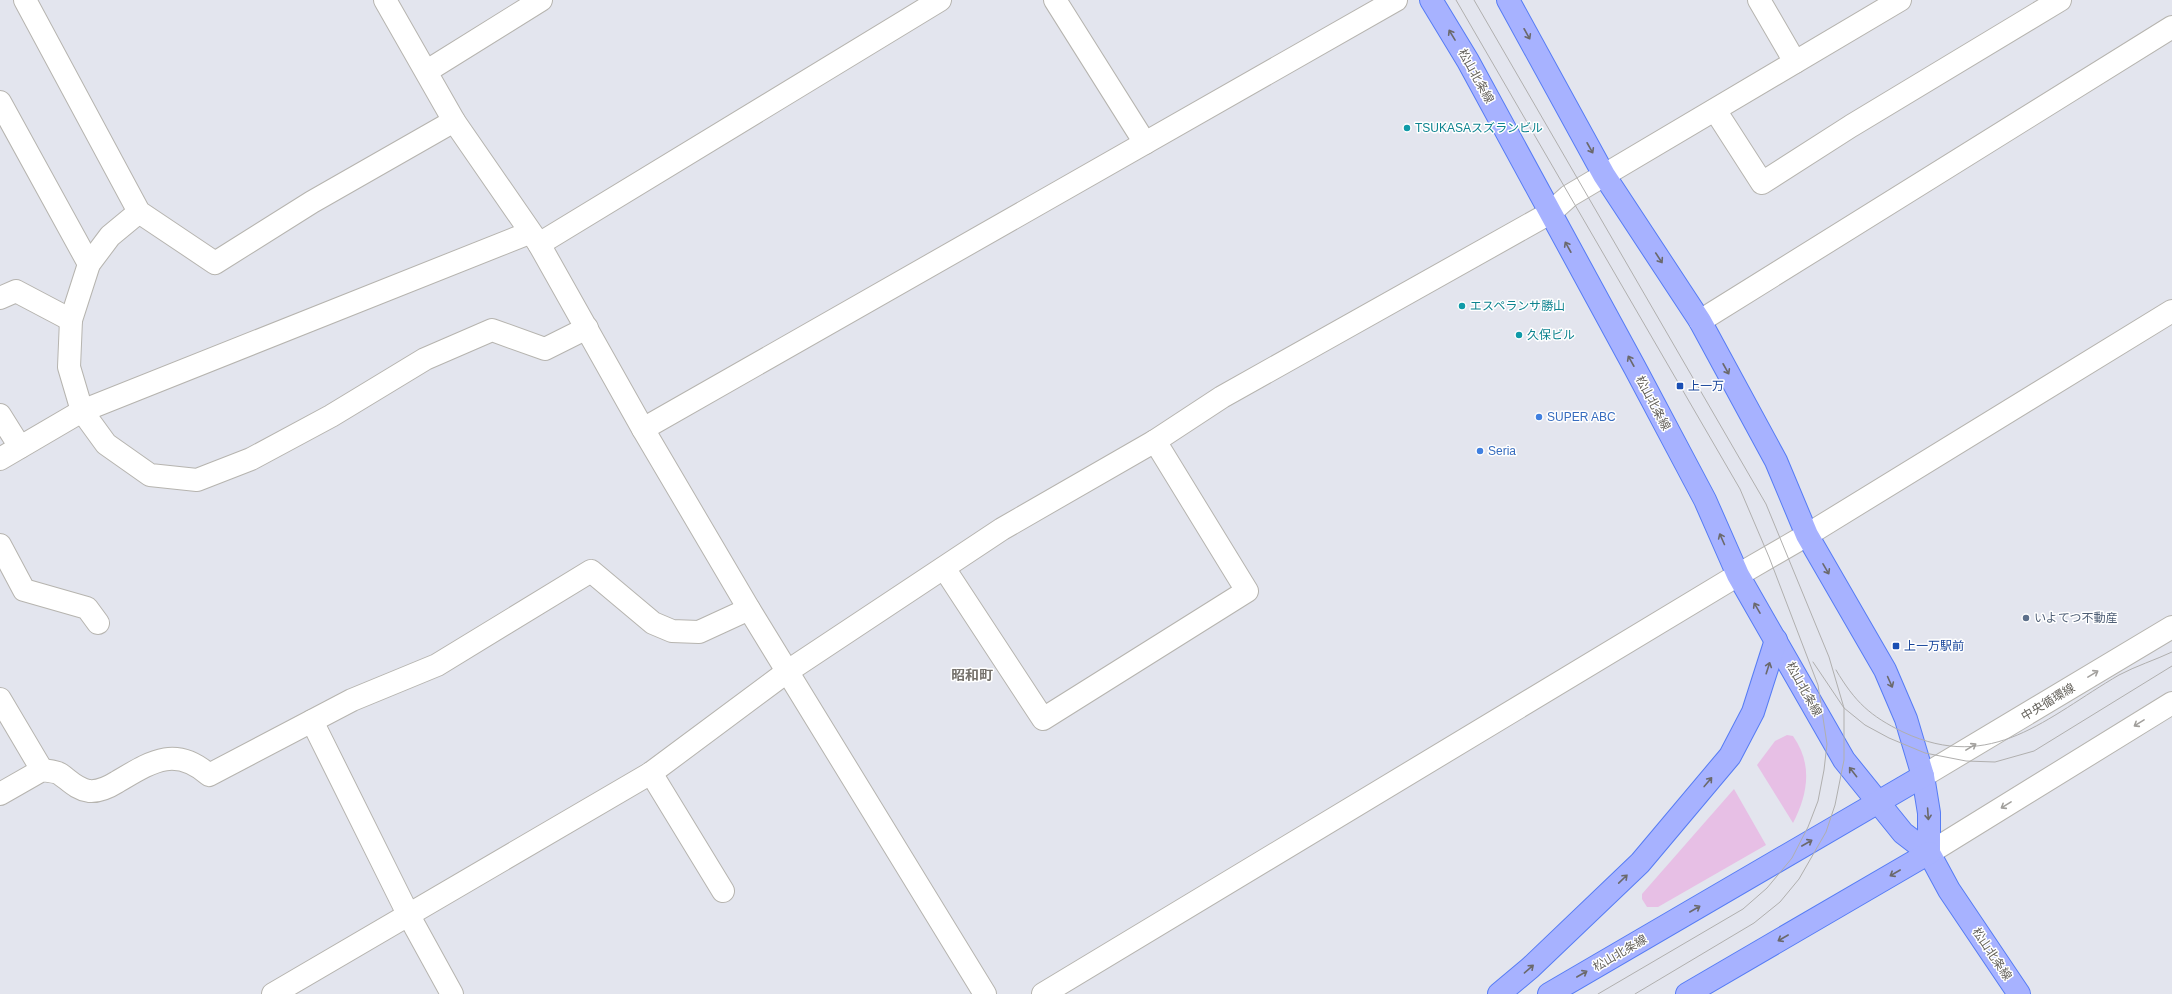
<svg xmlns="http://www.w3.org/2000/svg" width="2172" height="994" viewBox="0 0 2172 994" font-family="Helvetica,'Noto Sans JP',sans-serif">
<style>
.green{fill:#e7bfe5}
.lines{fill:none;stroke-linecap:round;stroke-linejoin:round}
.minor-casing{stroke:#b6b4af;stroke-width:24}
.tertiary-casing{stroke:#b6b4af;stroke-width:24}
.primary-casing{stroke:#567cf4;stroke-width:24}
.minor{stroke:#fff;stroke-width:22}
.tertiary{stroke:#fff;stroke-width:22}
.primary{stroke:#a7b2ff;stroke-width:22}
.tram{stroke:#b0afae;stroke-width:1}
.oneway{stroke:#6b696b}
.oneway2{stroke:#a2a09d}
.culture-dot{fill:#0f9aa8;stroke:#fff;stroke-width:1.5}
.transit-dot{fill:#1a4fb4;stroke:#fff;stroke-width:1.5}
.shop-dot{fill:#3f7fe0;stroke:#fff;stroke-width:1.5}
.service-dot{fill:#5c6f8a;stroke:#fff;stroke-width:1.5}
.labels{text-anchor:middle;stroke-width:3;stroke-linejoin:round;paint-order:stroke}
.street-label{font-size:12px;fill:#64615b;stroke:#fff}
.culture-label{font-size:12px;fill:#0d838f;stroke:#fff;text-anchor:start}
.transit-label{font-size:12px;fill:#164399;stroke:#fff;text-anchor:start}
.shop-label{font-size:12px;fill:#366cbe;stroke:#fff;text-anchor:start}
.service-label{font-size:12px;fill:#4e5e75;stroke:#fff;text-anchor:start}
.quarter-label{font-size:14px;font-weight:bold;fill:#76726c;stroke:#fff}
</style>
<rect width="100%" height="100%" fill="#e3e5ee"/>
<!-- green -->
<g class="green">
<path d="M1787,735L1793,736C1813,764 1808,794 1793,823L1757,765L1775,741Z"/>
<path d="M1734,789L1766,845L1658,907H1647L1642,899V894Z"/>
</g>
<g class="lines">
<!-- minor casing -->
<g class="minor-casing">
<g id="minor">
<path d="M25,0L139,212L215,263L312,202L454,121"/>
<path d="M385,0L454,121L539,244L643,429L749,609L985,994"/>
<path d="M1055,0L1145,143"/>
<path d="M1759,0L1795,62"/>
<path d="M427,71L541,0"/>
<path d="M0,102L89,264"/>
<path d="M1715,110L1762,183L1851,126L2060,0"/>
<path d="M139,212L110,236L89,264L71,320L69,367L82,411L106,444L150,475L197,480L251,459L331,416L425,359L492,330L545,349L587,328"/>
<path d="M539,244L940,0"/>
<path d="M0,298L16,291L71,320"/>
<path d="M1700,321L2172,27"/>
<path d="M0,415L20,447"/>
<path d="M643,429L1396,0"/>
<path d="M0,459L82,411L529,233"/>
<path d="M0,545L24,590L87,608L98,623"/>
<path d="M944,568L1043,719L1247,591L1155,441"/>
<path d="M0,699L42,770"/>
<path d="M312,721L408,914L452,994"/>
<path d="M651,773L723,891"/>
<path d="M0,794L42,770C47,771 55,771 60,774C69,780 76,789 89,791C99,792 109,787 117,782C151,762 175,745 209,775L352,700L437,665L591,571L653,623L672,631L699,632L749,609"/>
<path d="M273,994L651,773L788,671L1002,529L1155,441L1222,397L1550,213L1569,196L1900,0"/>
<path d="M1043,994L1738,575L1807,535L2172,311"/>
</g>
</g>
<!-- tertiary casing -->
<g class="tertiary-casing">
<g id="tertiary">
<path d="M1923,776L2172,627"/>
<path d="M1929,853L2172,703"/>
</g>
</g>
<!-- primary casing -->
<g class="primary-casing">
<g id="primary">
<path d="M1431,0L1468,61L1635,368L1705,500L1738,575L1844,760L1903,833L1929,853L1949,890L2019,994"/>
<path d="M1508,0L1604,175L1700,321L1776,461L1807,535L1885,670L1906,719L1923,776L1929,813V853"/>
<path d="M1499,994L1530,968L1640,863L1730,756L1753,712L1776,640"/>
<path d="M1549,994L1923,776"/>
<path d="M1687,994L1929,853"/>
</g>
</g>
<!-- minor -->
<use href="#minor" class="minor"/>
<!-- tertiary -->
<use href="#tertiary" class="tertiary"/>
<!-- primary -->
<use href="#primary" class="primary"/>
<!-- tram -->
<g class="tram">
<path d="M1456,0L1740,489L1769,557L1818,685L1827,744L1824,770L1818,801L1808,827L1792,858L1767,888L1743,909L1598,994"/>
<path d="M1474,0L1766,504L1829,657L1844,708V760L1835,805L1826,832L1799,879L1780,902L1754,923L1635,994"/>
<path d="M1813,662L1844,708L1865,725L1889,738L1925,753L1966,761L1995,762L2034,751L2172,666"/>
<path d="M1836,670C1855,702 1870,716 1903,732C1992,774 2047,717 2119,675C2136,666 2155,660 2172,652"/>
</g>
</g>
<!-- one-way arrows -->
<defs><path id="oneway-shaft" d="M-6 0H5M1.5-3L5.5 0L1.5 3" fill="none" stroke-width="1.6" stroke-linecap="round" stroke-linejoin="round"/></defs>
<g class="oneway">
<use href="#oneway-shaft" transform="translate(1527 34) rotate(61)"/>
<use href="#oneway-shaft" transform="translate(1452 35) rotate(-121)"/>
<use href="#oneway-shaft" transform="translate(1590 148) rotate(61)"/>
<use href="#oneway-shaft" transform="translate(1568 247) rotate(-119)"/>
<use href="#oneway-shaft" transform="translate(1659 258) rotate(57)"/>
<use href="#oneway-shaft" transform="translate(1631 361) rotate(-119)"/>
<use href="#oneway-shaft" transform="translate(1726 369) rotate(61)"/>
<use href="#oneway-shaft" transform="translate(1722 539) rotate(-114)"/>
<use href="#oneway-shaft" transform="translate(1826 569) rotate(60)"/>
<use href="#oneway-shaft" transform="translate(1757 608) rotate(-120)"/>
<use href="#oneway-shaft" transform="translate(1768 668) rotate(-72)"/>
<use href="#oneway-shaft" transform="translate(1890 682) rotate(66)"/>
<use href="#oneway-shaft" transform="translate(1853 772) rotate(-128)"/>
<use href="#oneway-shaft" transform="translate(1708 782) rotate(-50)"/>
<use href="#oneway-shaft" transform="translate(1928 814) rotate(86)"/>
<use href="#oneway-shaft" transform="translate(1807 843) rotate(-30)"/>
<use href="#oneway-shaft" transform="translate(1895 873) rotate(150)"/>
<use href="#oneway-shaft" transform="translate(1623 879) rotate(-44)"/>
<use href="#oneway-shaft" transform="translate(1695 909) rotate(-30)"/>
<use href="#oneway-shaft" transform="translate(1783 938) rotate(150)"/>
<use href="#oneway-shaft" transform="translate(1529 969) rotate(-41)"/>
<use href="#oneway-shaft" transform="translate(1582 974) rotate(-30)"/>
</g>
<g class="oneway2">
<use href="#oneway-shaft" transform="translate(2093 674) rotate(-31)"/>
<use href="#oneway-shaft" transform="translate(2139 723) rotate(148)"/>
<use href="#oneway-shaft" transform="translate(1971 747) rotate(-31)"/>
<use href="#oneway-shaft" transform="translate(2006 805) rotate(148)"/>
</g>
<!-- markers -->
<g class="culture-dot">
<circle cx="1407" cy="128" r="4"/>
<circle cx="1462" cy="306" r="4"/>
<circle cx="1519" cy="335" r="4"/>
</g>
<g class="transit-dot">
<rect x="1676" y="382" width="8" height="8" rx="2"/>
<rect x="1892" y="642" width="8" height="8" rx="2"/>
</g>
<g class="shop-dot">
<circle cx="1539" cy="417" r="4"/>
<circle cx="1480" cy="451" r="4"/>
</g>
<circle class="service-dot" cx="2026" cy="618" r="4"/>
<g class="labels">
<!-- street labels -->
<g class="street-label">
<text transform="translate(1476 76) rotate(61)" y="4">松山北条線</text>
<text transform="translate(1653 403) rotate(62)" y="4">松山北条線</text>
<text transform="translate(1804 689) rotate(61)" y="4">松山北条線</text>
<text transform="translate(2048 702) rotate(-31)" y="4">中央循環線</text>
<text transform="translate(1620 953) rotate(-30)" y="4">松山北条線</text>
<text transform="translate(1992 954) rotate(56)" y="4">松山北条線</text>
</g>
<!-- culture labels -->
<g class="culture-label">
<text x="1415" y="132">TSUKASAスズランビル</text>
<text x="1470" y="310">エスペランサ勝山</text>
<text x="1527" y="339">久保ビル</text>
</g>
<!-- transit labels -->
<g class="transit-label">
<text x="1688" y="390">上一万</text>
<text x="1904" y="650">上一万駅前</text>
</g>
<!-- shop labels -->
<g class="shop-label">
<text x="1547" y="421">SUPER ABC</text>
<text x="1488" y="455">Seria</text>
</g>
<!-- service labels -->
<g class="service-label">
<text x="2034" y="622">いよてつ不動産</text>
</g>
<!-- quarter labels -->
<g class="quarter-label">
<text x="972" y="680">昭和町</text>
</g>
</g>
</svg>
